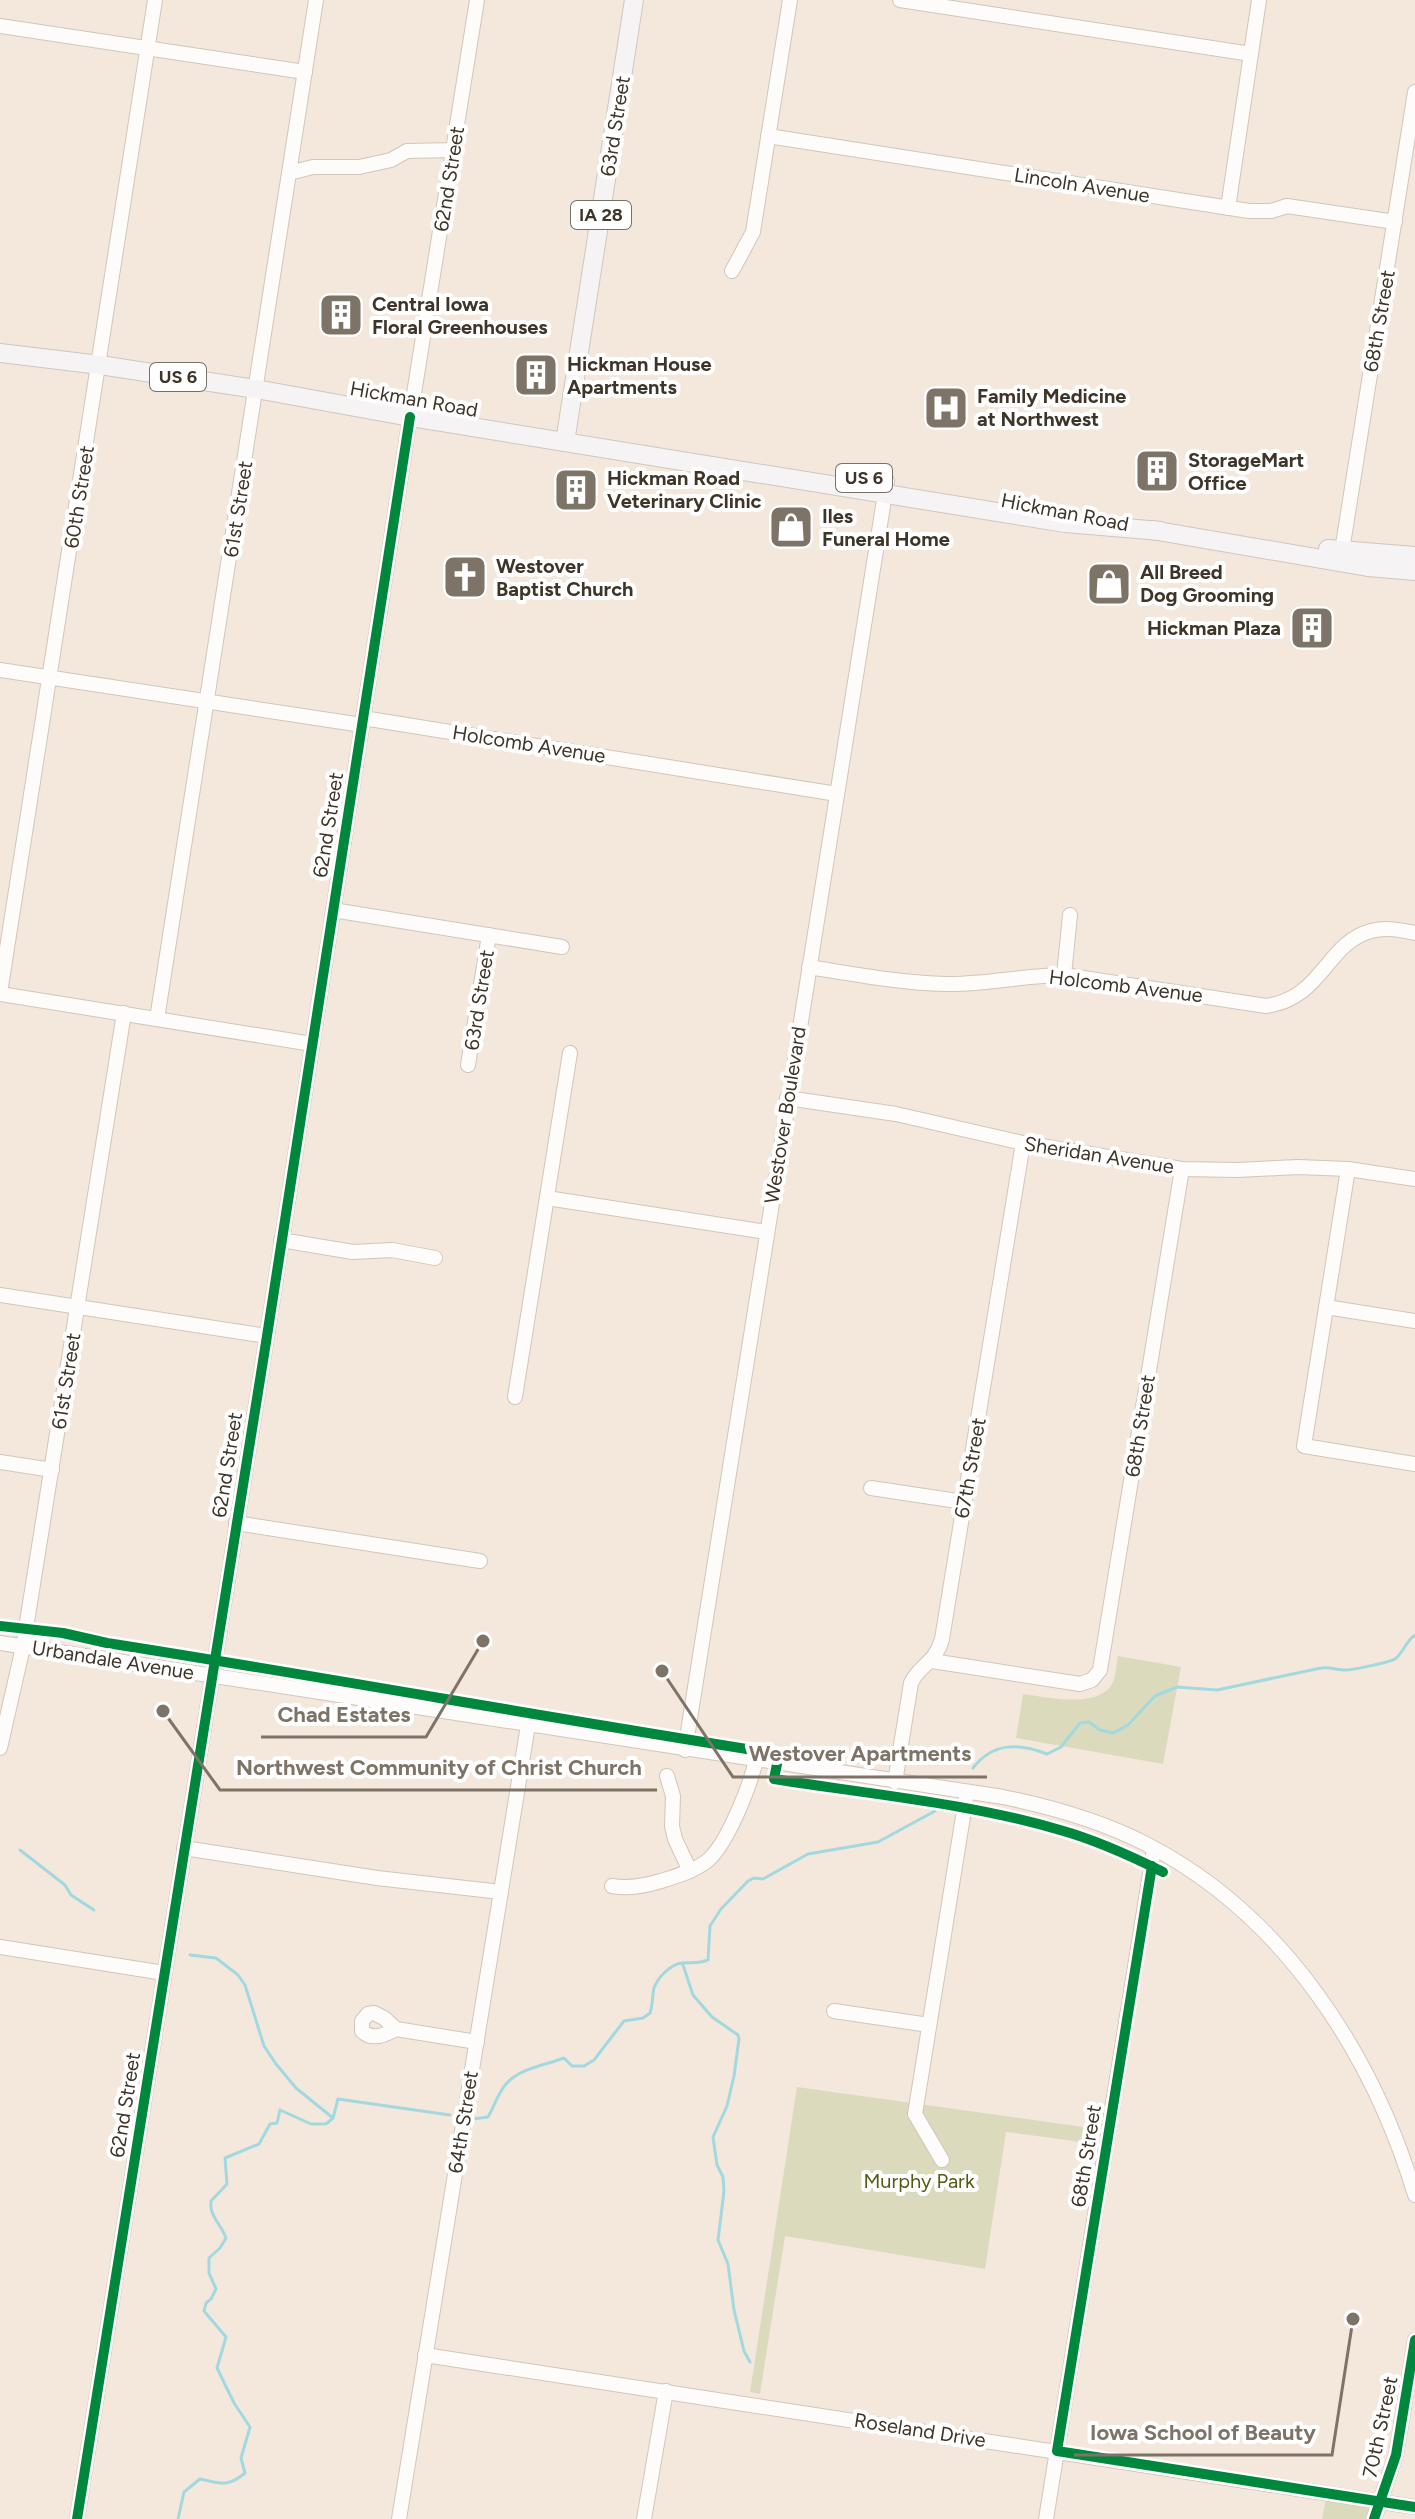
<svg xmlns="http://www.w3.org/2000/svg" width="1415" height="2519" viewBox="0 0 1415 2519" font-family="Figtree,sans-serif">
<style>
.green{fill:#dcdabc}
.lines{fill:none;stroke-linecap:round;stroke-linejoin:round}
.stream{stroke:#a2d9e0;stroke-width:3}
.minor-casing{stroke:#d0c6bb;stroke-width:16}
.major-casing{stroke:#cdc7bf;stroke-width:20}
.minor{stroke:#fdfcfa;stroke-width:14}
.major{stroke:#f6f3f5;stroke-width:18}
.cycleway-casing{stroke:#fff;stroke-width:15}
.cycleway{stroke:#00873e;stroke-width:10}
.labels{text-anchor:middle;stroke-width:8;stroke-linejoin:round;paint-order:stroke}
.shield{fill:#fff;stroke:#787168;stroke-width:2}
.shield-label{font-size:18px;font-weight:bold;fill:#3e3428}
.street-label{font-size:20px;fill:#3e3428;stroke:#fff}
.poi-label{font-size:20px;font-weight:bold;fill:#3e3428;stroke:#fff;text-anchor:start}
.park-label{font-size:20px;fill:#565a13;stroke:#fff}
.leader{fill:none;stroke:#7e7367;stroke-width:3}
.callout-dot{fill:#7e7367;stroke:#fff;stroke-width:3}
.callout-label{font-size:22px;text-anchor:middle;font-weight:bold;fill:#7e7367;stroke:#fff;stroke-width:8;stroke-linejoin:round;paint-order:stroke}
</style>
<rect width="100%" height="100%" fill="#f4e8dc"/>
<!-- green -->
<g class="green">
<path d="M1118,1656L1181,1667L1163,1764L1016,1738L1023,1694C1046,1697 1093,1708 1110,1687C1116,1680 1116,1665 1118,1656Z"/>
<path d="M797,2087L1098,2129L1096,2144L1006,2132L985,2269L785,2236L760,2394L750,2392Z"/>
<path d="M1327,2493L1380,2502L1374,2519H1322Z"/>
</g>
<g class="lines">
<!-- stream -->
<g class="stream">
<path d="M973,1768C993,1742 1019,1743 1047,1754L1061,1747L1080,1723L1089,1722L1100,1730L1113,1733L1128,1725L1155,1696L1177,1687L1217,1690L1321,1668C1330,1667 1338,1670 1346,1670C1352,1670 1391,1662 1395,1659C1403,1653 1406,1641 1415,1635"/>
<path d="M20,1850L65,1885L71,1895L94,1910"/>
<path d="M190,1955L216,1958L238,1975L245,1985L264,2046L276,2064L296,2088L333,2118"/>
<path d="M683,1965L693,1995L712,2017L738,2035L739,2039L734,2076L727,2106L713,2137L717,2165L723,2177L724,2191L718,2240L728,2264L734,2310L744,2351L750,2362"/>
<path d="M473,2119L488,2117C494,2107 498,2093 506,2084C520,2068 546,2065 564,2058L572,2066H584L594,2060L624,2021L643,2018L650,2013C653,2005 652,1996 654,1988C658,1977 671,1964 682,1963C691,1962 698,1964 708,1960L710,1926L721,1909L748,1881L754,1878L763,1879L808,1854L878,1842L935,1811"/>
<path d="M178,2519L184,2492L200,2479C221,2483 227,2488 245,2473L241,2458L250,2427L234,2403L217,2368L226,2337L204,2311L206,2303L211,2299L216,2289L209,2273V2258L220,2248L226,2238C221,2224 209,2216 211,2201L227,2184L225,2158L259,2144L270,2124L277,2123L280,2110L311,2124H326L333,2118L338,2099L450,2115"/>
</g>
<!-- minor casing -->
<g class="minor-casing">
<g id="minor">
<path d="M900,0L1251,54"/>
<path d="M0,26L305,72"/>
<path d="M768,136L1249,211H1271L1287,206L1395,222"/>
<path d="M289,173L313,167H359L391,160L407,151L454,150"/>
<path d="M1228,208L1259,0"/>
<path d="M732,271L753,232L790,0"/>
<path d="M412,406L477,0"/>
<path d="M1341,557L1415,92"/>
<path d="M0,670L362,725"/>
<path d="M363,718L837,794"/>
<path d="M333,910L562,947"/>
<path d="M809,967C854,974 900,983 946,984C986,985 1024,975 1064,975L1266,1006C1323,998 1326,943 1371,931C1386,927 1401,930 1415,933"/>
<path d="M1064,975L1070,915"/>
<path d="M0,993L155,0"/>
<path d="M0,994L312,1044"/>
<path d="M157,1019L316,0"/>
<path d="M468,1065L489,935"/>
<path d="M787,1098L896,1114L1023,1143L1182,1169L1237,1170L1298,1167L1348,1169L1415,1179"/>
<path d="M1348,1169L1304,1446L1415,1464"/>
<path d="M547,1198L766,1232"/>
<path d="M281,1240L353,1252L392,1250L435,1258"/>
<path d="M0,1295L267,1336"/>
<path d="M1326,1307L1415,1321"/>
<path d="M515,1397L570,1053"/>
<path d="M0,1462L52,1470"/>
<path d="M871,1488L964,1502"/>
<path d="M236,1523L480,1561"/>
<path d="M0,1643L1003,1797C1052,1807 1104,1822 1148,1845C1283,1915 1372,2052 1415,2195"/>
<path d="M932,1661L1080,1684L1092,1680L1100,1670L1182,1169"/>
<path d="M0,1748L23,1647L124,1013"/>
<path d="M685,1750L887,481"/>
<path d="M667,1776L673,1796L672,1826L675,1839L690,1871"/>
<path d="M895,1782L911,1683C920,1664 935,1664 942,1639L1023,1143"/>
<path d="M184,1848L377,1878L501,1892"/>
<path d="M612,1886C629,1889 644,1886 661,1881C677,1876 694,1871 707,1861C727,1845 750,1786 756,1760"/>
<path d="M0,1947L164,1973"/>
<path d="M834,2011L929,2025"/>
<path d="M396,2029C385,2035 372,2041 362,2031V2021L368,2014L374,2013L384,2018L396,2029L477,2042"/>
<path d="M942,2160L915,2114L967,1792"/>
<path d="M425,2355L1415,2507"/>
<path d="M77,2519L267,1336L410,417"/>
<path d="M399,2519L528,1725"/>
<path d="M644,2519L666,2391"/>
<path d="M1046,2519L1154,1849"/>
<path d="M1374,2519L1396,2455L1415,2340"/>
</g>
</g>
<!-- major casing -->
<g class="major-casing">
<g id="major">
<path d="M0,353L100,365L256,389L410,417L1065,523L1161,531"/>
<path d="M565,442L634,0"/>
<path d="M1152,530L1368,567L1415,571"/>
<path d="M1328,549L1415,556"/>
</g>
</g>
<!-- minor -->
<use href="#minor" class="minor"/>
<!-- major -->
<use href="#major" class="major"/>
<!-- cycleway casing -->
<g class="cycleway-casing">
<g id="cycleway">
<path d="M0,1626L63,1633L107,1643C331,1678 554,1719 779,1754L774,1779C868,1794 969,1803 1060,1830C1096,1840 1129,1855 1163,1872"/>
<path d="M1152,1866L1057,2451L1415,2507"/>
<path d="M77,2519L267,1336L410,417"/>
<path d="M1374,2519L1396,2455L1415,2340"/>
</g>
</g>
<!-- cycleway -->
<use href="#cycleway" class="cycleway"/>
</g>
<!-- icons -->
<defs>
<g id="building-square" transform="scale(2.3)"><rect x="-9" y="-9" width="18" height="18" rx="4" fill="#7e7367" stroke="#fff"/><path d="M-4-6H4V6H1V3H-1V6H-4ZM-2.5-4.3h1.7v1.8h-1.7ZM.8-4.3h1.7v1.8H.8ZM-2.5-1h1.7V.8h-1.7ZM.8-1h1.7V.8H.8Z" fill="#fff"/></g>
<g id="hospital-square" transform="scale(2.3)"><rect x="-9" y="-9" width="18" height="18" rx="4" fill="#7e7367" stroke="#fff"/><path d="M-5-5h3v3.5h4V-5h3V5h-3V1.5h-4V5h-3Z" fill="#fff"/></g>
<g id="shop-square" transform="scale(2.3)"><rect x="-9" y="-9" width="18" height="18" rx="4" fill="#7e7367" stroke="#fff"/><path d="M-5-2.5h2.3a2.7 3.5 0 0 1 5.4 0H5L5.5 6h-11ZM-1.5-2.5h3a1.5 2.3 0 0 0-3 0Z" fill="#fff"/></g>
<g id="church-square" transform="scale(2.3)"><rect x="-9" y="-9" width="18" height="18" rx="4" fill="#7e7367" stroke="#fff"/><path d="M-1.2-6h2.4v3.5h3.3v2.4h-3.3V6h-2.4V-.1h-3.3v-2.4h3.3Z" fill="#fff"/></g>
</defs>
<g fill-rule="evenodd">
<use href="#building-square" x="341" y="315"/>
<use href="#building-square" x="536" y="375"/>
<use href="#hospital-square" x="946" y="408"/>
<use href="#building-square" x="1157" y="471"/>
<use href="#building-square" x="576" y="490"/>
<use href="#shop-square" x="791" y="527"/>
<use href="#church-square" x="465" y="577"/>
<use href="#shop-square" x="1109" y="584"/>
<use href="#building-square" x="1312" y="628"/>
</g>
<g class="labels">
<!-- shield labels -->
<g class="shield">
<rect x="571" y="201" width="60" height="28" rx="6"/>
<rect x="150" y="363" width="56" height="28" rx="6"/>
<rect x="836" y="464" width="56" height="28" rx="6"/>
</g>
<g class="shield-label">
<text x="601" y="221">IA 28</text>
<text x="178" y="383">US 6</text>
<text x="864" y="484">US 6</text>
</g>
<!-- street labels -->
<g class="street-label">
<text transform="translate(615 126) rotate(-81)" y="7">63rd Street</text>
<text transform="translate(449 179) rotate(-81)" y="7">62nd Street</text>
<text transform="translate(1082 185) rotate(9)" y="7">Lincoln Avenue</text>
<text transform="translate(1379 321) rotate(-80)" y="7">68th Street</text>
<text transform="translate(414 399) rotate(10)" y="7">Hickman Road</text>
<text transform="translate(79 497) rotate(-81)" y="7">60th Street</text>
<text transform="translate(238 509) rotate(-81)" y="7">61st Street</text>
<text transform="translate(1065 512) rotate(11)" y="7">Hickman Road</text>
<text transform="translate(529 744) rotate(9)" y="7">Holcomb Avenue</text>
<text transform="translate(328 825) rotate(-81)" y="7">62nd Street</text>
<text transform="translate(1126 986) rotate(7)" y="7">Holcomb Avenue</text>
<text transform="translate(479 1000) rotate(-81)" y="7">63rd Street</text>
<text transform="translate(785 1115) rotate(-81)" y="7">Westover Boulevard</text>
<text transform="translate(1099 1155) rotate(9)" y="7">Sheridan Avenue</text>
<text transform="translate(66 1381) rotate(-81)" y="7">61st Street</text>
<text transform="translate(1140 1426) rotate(-81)" y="7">68th Street</text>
<text transform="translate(227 1465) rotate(-81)" y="7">62nd Street</text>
<text transform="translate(970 1468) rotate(-80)" y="7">67th Street</text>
<text transform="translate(113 1660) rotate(9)" y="7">Urbandale Avenue</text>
<text transform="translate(125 2105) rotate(-81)" y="7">62nd Street</text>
<text transform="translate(463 2122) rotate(-81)" y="7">64th Street</text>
<text transform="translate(1086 2156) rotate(-81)" y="7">68th Street</text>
<text transform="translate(1380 2427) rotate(-78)" y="7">70th Street</text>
<text transform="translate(920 2430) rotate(9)" y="7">Roseland Drive</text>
</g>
<!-- poi labels -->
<g class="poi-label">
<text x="372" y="311">Central Iowa<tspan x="372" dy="23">Floral Greenhouses</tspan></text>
<text x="567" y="371">Hickman House<tspan x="567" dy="23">Apartments</tspan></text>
<text x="977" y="403">Family Medicine<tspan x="977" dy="23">at Northwest</tspan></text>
<text x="1188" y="467">StorageMart<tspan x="1188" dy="23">Office</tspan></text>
<text x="607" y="485">Hickman Road<tspan x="607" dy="23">Veterinary Clinic</tspan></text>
<text x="822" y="523">Iles<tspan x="822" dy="23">Funeral Home</tspan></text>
<text x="496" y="573">Westover<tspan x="496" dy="23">Baptist Church</tspan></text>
<text x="1140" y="579">All Breed<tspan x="1140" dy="23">Dog Grooming</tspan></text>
<text x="1281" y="635" text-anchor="end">Hickman Plaza</text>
</g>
<!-- park labels -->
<g class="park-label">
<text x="919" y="2188">Murphy Park</text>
</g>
</g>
<!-- callouts -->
<path class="leader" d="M483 1641L426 1737H261M662 1671L733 1777H987M163 1711L220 1790H657M1353 2319L1332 2455H1074"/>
<g class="callout-dot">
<circle cx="483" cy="1641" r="8"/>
<circle cx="662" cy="1671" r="8"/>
<circle cx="163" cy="1711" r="8"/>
<circle cx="1353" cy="2319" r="8"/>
</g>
<g class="callout-label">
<text x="344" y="1722">Chad Estates</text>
<text x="860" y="1761">Westover Apartments</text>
<text x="439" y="1775">Northwest Community of Christ Church</text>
<text x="1203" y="2440">Iowa School of Beauty</text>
</g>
</svg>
